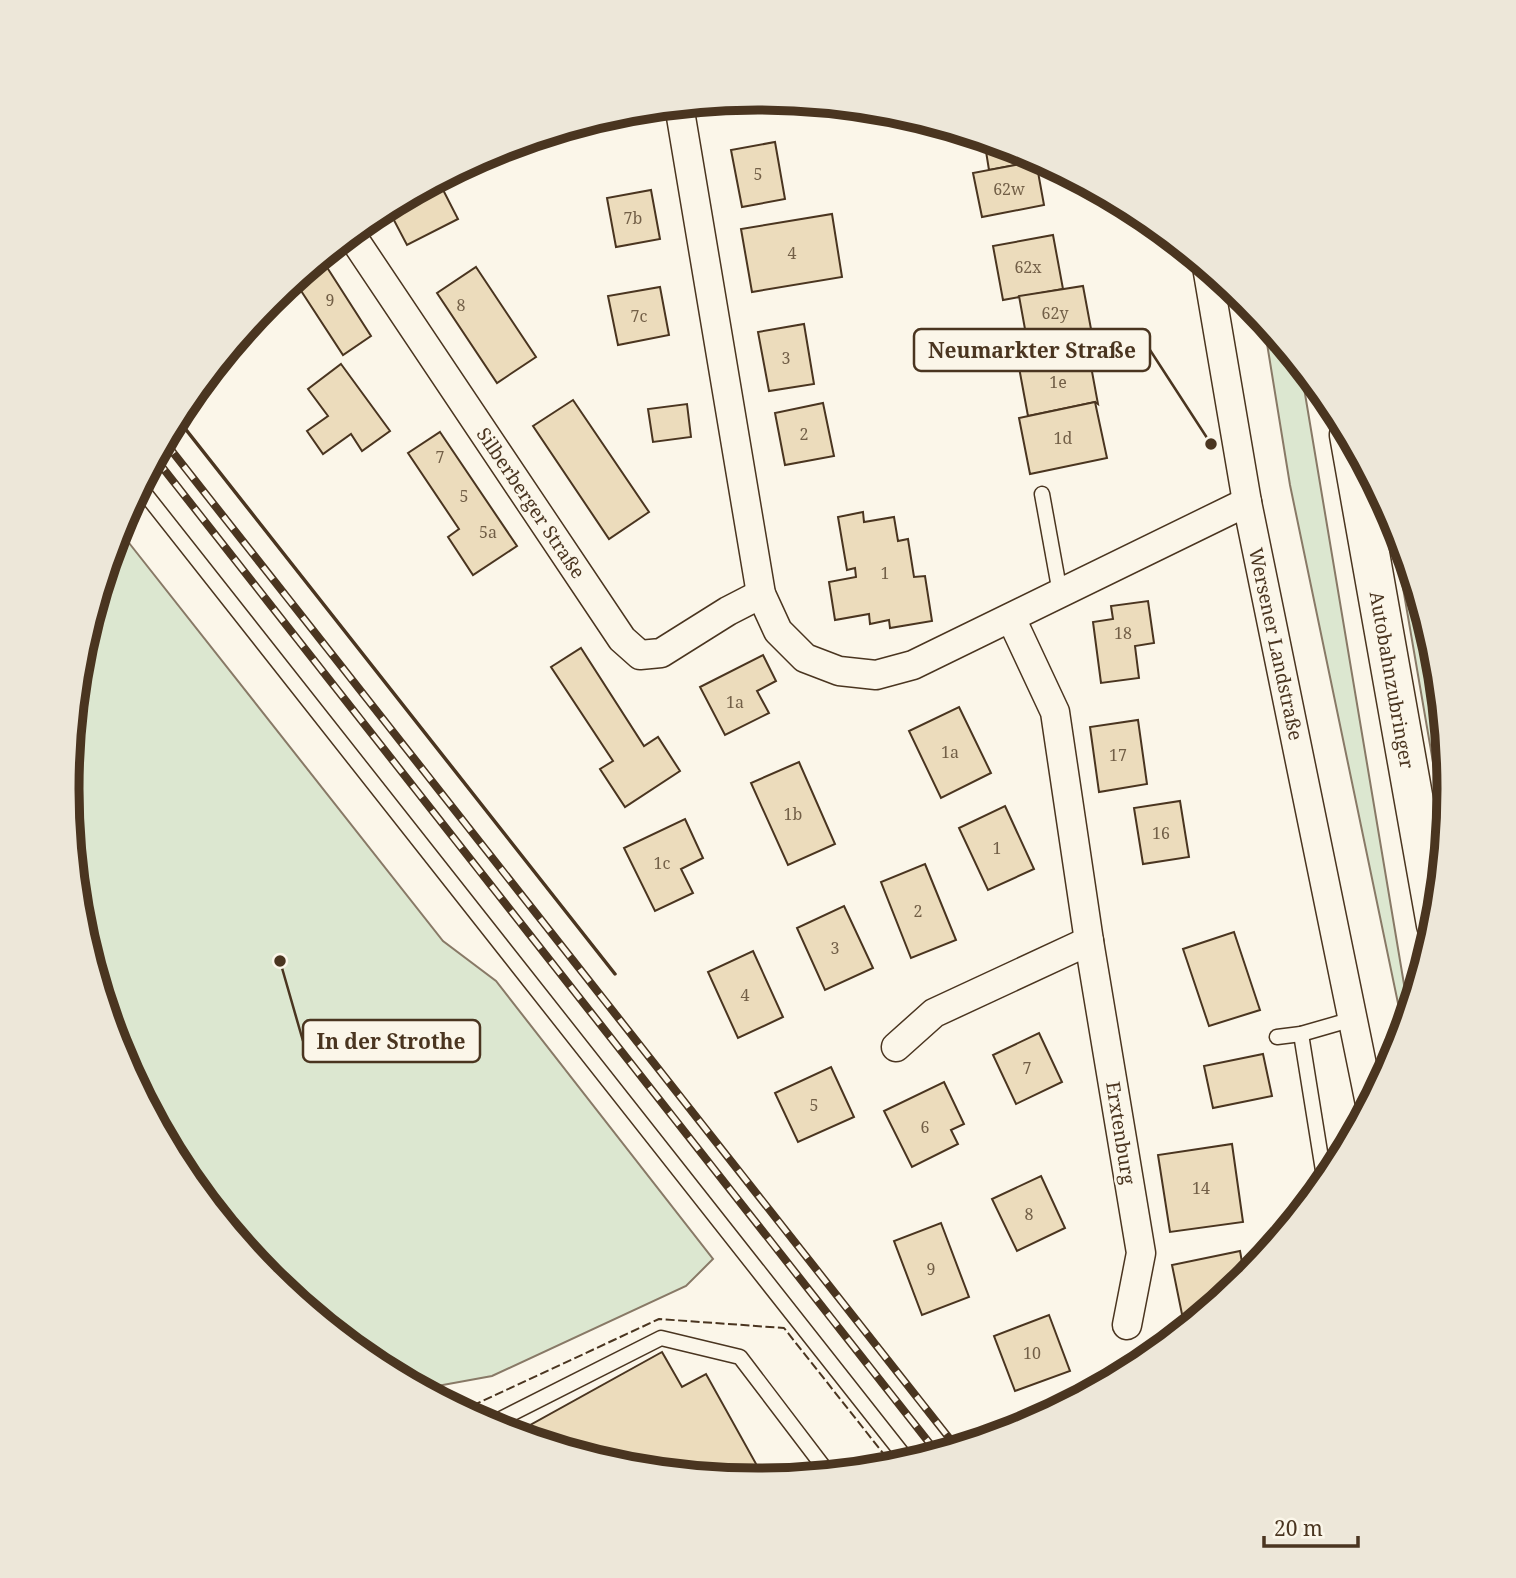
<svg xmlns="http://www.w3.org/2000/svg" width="1516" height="1578" viewBox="0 0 1516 1578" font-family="'Noto Serif',serif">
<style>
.green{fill:#dce7d0;stroke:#887966;stroke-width:2}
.building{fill:#ecdcbc;stroke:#4a3520;stroke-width:2}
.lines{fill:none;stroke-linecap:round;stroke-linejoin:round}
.lane-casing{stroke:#4a3520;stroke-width:17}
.street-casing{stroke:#4a3520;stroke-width:31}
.highway-casing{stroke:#4a3520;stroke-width:41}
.lane{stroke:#fbf6e9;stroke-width:14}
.street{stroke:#fbf6e9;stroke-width:28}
.highway{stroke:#fbf6e9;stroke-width:38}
.rail-casing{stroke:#4a3520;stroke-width:8}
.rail{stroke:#fbf6e9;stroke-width:5;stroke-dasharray:16;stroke-linecap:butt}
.fence{stroke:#4a3520;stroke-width:2;stroke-dasharray:9 3.5;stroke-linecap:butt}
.wall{stroke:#4a3520;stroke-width:3.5}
.labels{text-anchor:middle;stroke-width:5;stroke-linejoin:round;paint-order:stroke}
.number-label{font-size:16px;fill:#725f47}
.street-label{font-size:19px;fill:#4a3520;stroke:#fbf6e9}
.rim{fill:none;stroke:#4a3520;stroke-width:9}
.leader{fill:none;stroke:#4a3520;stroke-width:2.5}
.callout-dot{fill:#4a3520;stroke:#fbf6e9;stroke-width:2.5}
.callout{fill:#fbf6e9;stroke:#4a3520;stroke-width:2.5}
.callout-label{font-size:21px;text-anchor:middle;font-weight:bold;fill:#4a3520}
</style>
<rect width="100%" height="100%" fill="#fbf6e9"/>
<!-- green -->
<g class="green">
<path d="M1263,319L1300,364L1409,1014L1404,1032L1290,485Z"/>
<path d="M1390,512L1397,525L1436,654L1449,789L1445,832Z"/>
<path d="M118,529L443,941L496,981L713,1259L686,1286L492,1376L421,1389L373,1364L269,1278L183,1173L119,1053L80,923L67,789L80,654Z"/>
</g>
<!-- building -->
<g class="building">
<path d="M984,139L1023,150L1043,162L1036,161L989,170Z"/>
<path d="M775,142L785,199L742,207L731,150Z"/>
<path d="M1036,161L1044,205L982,217L973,173Z"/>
<path d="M438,180L458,219L407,245L387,207Z"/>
<path d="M651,190L660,239L616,247L607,198Z"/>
<path d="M832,214L842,277L752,292L741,229Z"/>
<path d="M1053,235L1063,289L1003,300L993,246Z"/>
<path d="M321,258L371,336L343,355L294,280Z"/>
<path d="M476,267L536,357L497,383L437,293Z"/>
<path d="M1083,286L1091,329L1027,340L1019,296Z"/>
<path d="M660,287L669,335L618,345L608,296Z"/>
<path d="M804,324L814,384L769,391L758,332Z"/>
<path d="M1088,350L1098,404L1095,402L1028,416L1018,362Z"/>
<path d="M341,364L390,431L362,451L351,434L323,454L307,431L328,416L308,389Z"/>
<path d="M573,400L649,512L609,539L533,426Z"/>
<path d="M1095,402L1107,458L1030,474L1019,418Z"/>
<path d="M823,403L834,456L785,465L775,413Z"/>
<path d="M687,404L691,437L653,442L648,409Z"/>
<path d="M440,432L517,546L473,575L448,537L459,529L408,453Z"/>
<path d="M863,512L864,522L894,517L898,541L908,539L914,577L925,576L932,621L890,628L889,620L870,624L869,614L835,620L829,582L856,577L855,568L847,570L838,517Z"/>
<path d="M1148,601L1154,643L1135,646L1139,678L1101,683L1093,622L1113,619L1111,606Z"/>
<path d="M581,648L644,746L658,737L680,771L625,807L600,769L613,761L551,667Z"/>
<path d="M763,655L776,681L757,691L769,713L725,735L700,687Z"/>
<path d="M959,707L991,773L941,798L909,731Z"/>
<path d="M1138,720L1147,784L1099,792L1090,727Z"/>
<path d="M799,762L835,844L788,865L751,783Z"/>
<path d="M1180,801L1189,857L1143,864L1134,808Z"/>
<path d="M1005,806L1034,869L988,890L959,828Z"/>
<path d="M685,819L703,858L681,869L693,893L655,911L624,848Z"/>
<path d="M925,864L956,940L911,958L881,882Z"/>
<path d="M844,906L873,968L825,990L797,928Z"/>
<path d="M1234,932L1260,1010L1209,1026L1183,949Z"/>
<path d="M753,951L783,1017L738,1038L708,972Z"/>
<path d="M1039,1033L1062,1082L1016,1104L993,1055Z"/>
<path d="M1263,1054L1272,1096L1213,1108L1204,1066Z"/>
<path d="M831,1067L854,1117L798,1142L775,1093Z"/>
<path d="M944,1082L964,1124L951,1130L958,1144L912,1167L884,1111Z"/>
<path d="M1232,1144L1243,1222L1170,1232L1158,1155Z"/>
<path d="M1041,1176L1065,1228L1017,1251L992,1199Z"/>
<path d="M941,1223L969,1297L922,1315L894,1241Z"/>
<path d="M1240,1251L1245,1279L1185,1329L1172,1265Z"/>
<path d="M1049,1315L1070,1371L1015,1391L994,1336Z"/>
<path d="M662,1352L682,1387L706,1374L765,1480L623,1467L514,1434Z"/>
</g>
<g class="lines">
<!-- lane casing -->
<g class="lane-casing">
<g id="lane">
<path d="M139,486L909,1462"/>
<path d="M1042,494L1060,593"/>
<path d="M1301,1034L1325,1183"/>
<path d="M1277,1037L1301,1034L1353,1019"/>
<path d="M489,1425L661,1338L740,1357L829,1474"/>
</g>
</g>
<!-- street casing -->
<g class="street-casing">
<g id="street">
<path d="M679,105L761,594L778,631L805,658L839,671L876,675L913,665L1247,502"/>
<path d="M350,233L622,639L640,655L661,653L728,611L761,594"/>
<path d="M1207,267L1247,502L1370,1104"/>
<path d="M1011,618L1055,712L1089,941L1141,1253L1127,1325"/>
<path d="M896,1047L934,1013L1089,941"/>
</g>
</g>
<!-- highway casing -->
<g class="highway-casing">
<path id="highway" d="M1349,435L1436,925"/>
</g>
<!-- lane -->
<use href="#lane" class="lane"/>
<!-- street -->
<use href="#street" class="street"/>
<!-- highway -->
<use href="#highway" class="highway"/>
<!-- rail casing -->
<g class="rail-casing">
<g id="rail">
<path d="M164,441L957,1448"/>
<path d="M155,458L938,1454"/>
</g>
</g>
<!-- rail -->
<use href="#rail" class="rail"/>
<!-- fence -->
<path class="fence" d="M461,1411L659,1319L784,1328L894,1467"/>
<!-- wall -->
<path class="wall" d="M176,417L615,974"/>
</g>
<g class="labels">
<!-- number labels -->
<g class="number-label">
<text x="758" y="180">5</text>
<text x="1009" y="195">62w</text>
<text x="633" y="224">7b</text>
<text x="792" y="259">4</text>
<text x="1028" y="273">62x</text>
<text x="330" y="306">9</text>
<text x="461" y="311">8</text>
<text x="1055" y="319">62y</text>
<text x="639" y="322">7c</text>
<text x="786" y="364">3</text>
<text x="1058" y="388">1e</text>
<text x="804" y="440">2</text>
<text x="1063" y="444">1d</text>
<text x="440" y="463">7</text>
<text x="464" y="502">5</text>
<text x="488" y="538">5a</text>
<text x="885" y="579">1</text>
<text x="1123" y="639">18</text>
<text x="735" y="708">1a</text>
<text x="950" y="758">1a</text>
<text x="1118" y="761">17</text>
<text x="793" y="820">1b</text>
<text x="1161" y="839">16</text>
<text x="997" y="854">1</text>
<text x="662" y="869">1c</text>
<text x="918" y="917">2</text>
<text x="835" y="954">3</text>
<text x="745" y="1001">4</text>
<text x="1027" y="1074">7</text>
<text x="814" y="1111">5</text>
<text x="925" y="1133">6</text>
<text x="1201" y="1194">14</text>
<text x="1029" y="1220">8</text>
<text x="931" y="1275">9</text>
<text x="1032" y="1359">10</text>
</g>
<!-- street labels -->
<g class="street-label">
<text transform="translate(531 503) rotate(56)" y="7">Silberberger Straße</text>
<text transform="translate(1276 644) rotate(78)" y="7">Wersener Landstraße</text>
<text transform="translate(1392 680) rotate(80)" y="7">Autobahnzubringer</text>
<text transform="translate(1121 1133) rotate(81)" y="7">Erxtenburg</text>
</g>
</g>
<!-- crop -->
<path d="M0 0H1516V1578H0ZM79 789a679 679 0 1 1 1358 0a679 679 0 1 1-1358 0Z" fill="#ede7d9" fill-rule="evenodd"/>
<path class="rim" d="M79 789a679 679 0 1 1 1358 0a679 679 0 1 1-1358 0Z"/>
<!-- callouts -->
<path class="leader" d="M1211 444L1150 350M280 961L303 1041"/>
<g class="callout-dot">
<circle cx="1211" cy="444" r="7"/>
<circle cx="280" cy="961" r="7"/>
</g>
<g class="callout">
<rect x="914" y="329" width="236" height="42" rx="7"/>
<rect x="303" y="1020" width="177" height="42" rx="7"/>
</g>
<g class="callout-label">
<text x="1032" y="358">Neumarkter Straße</text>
<text x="391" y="1049">In der Strothe</text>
</g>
<!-- scale -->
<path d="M1264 1536v10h94v-10" fill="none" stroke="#4a3520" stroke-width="3.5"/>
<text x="1274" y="1536" font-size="21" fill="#4a3520" stroke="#fbf6e9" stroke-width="5" paint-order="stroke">20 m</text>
</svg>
